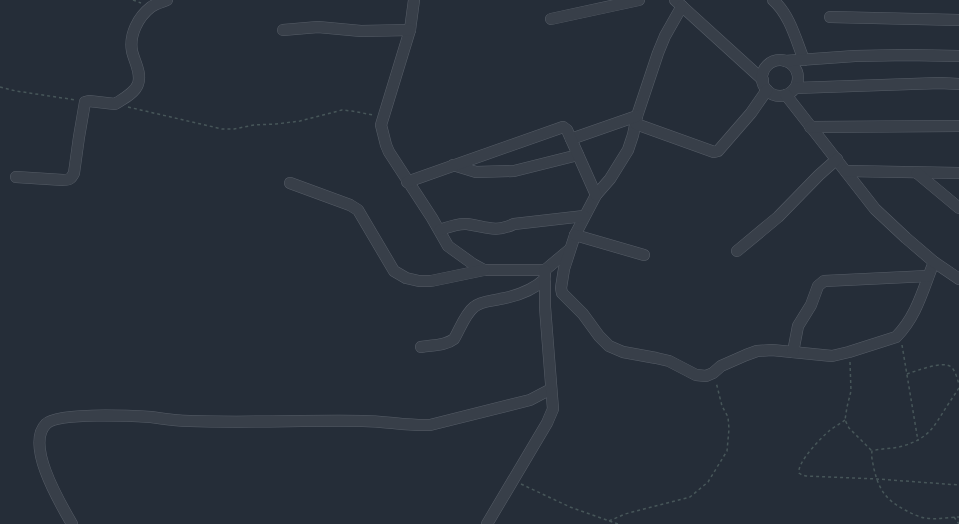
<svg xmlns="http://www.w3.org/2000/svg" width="959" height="524" viewBox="0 0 959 524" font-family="Helvetica,sans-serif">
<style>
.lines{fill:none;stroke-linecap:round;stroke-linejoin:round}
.minor-casing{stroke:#565d67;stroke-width:12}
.path{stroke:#475659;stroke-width:1.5;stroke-dasharray:3 3;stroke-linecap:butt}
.minor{stroke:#383f49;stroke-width:11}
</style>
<rect width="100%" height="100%" fill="#252d38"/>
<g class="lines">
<!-- minor casing -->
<g class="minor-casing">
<g id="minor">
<path d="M414,0L410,30L381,125L386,145L389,152L432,218L448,246L473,264L484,270H545L569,250"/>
<path d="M675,0L763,80"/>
<path d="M773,0C790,15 796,40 804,60"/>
<path d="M682,6L665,36L658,53L637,116L633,135L628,150L610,179L596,195L575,235L564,269L561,288L562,293L583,314L599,336L609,346L623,352L656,358L669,361L696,375L706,376L713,373L721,366L746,355L757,351L772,350L832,356L849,352L896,337C917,316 923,289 934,262"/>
<path d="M830,17L959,20"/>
<path d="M551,19L639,0"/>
<path d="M283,30L318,27L361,31L410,30"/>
<circle cx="780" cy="78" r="18"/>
<path d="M785,61L855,56L907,55L959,56"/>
<path d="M795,88L940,83L959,84"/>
<path d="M786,95L875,209L906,238L934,262L959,279"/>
<path d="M636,124L714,152L718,151L751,113L767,90"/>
<path d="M810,127L959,126"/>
<path d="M571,139L637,116"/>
<path d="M453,165L476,172L514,171L578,155"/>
<path d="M846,171L959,173"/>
<path d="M917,173L959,208"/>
<path d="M16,177L63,180C69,180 71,179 74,173L79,137L85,102L89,101L115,104C123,99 135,93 138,84C142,73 134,61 132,51C129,35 138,17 151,7C155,4 162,2 167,0"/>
<path d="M407,182L563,127L567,130L596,195"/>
<path d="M290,183L350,205L358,210L394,271L406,278L419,281H431L484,270"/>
<path d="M440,230C449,227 457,223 467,224C487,227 495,233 514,224L584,216"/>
<path d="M575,235L644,255"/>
<path d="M737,251L778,217L819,175L837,159"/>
<path d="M421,347C432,345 445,346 454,339C460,329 465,314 474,307C481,301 492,301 500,299C517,296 532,291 545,279"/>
<path d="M793,352L798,326L811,305L818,286L824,281L928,276"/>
<path d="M72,524C60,503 25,445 46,424C58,412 133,416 151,417C164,419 177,421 190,421C248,423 306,420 363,421C385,421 407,426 430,425L530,400L551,389"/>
<path d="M487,524L547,423L553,409L545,307V270"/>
</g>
</g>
<!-- path -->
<g class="path">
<path d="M133,0L141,3"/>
<path d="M0,87L16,91L76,100"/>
<path d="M128,107L222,129H234L254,125L276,124L300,121L342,110L352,111L373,115"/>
<path d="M902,345L918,441"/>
<path d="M850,362L851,391L847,407L845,420L849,428L872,451"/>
<path d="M907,374C916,371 944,360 951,367C956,371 957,379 959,384"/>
<path d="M959,388C955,394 951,400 947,406C933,428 929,438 903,446C893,449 882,448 872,451C871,458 873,463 874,469C879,490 886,500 905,510C911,513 918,517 925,518C936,520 948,517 959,517"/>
<path d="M845,420C840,424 834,427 829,431C821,438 797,462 799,473L802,475L806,476L877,479L959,485"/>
<path d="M521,484L570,507L618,524"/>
<path d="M954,517L959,524"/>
<path d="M609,521L625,514L690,497L708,482L727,451L729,429L728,417L722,406L716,382"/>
</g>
<!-- minor -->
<use href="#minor" class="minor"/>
</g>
</svg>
